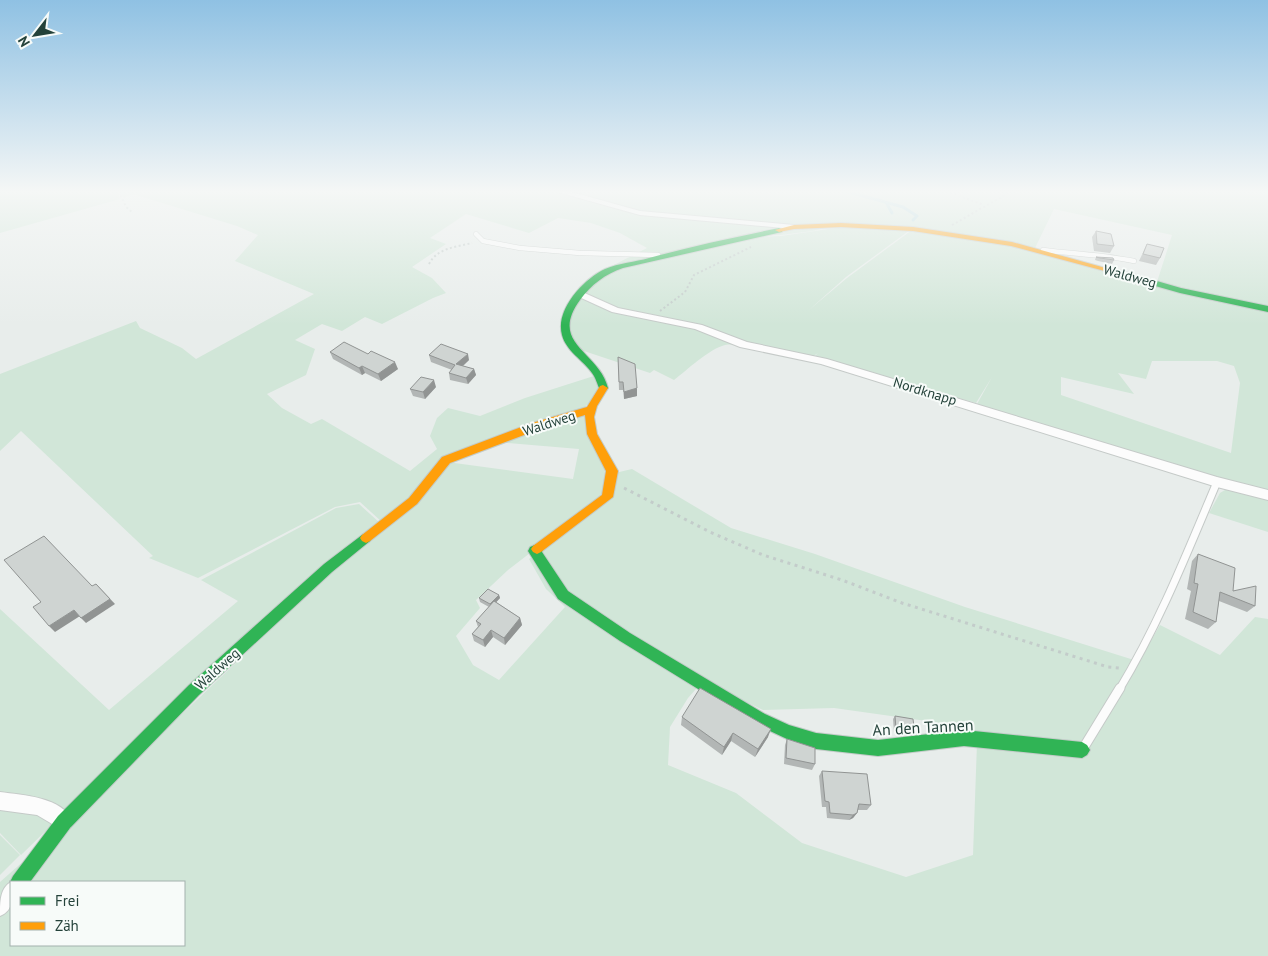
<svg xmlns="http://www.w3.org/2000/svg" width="1268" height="956" viewBox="0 0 1268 956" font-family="'PT Sans',sans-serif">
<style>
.green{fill:#d1e6d8;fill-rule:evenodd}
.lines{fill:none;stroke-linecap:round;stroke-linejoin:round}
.stream{stroke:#a9d4db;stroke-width:3}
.lane-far2-casing{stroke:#c5cac8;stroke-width:5.5}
.lane-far1-casing{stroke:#c5cac8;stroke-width:9}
.lane-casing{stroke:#c5cac8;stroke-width:11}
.street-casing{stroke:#c5cac8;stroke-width:2}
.fast-casing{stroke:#c3cbc8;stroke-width:2}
.slow-casing{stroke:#c3cbc8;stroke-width:2}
.path-far1{stroke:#c3ccca;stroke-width:2;stroke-dasharray:2 2.5;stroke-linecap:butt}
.path{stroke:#c3ccca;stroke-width:3;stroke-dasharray:3 4.5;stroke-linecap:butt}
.lane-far2{stroke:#fcfcfc;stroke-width:4.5}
.lane-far1{stroke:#fcfcfc;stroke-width:7}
.lane{stroke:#fcfcfc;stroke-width:9}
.street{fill:#fcfcfc;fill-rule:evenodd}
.fast{fill:#30b455;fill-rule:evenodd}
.slow{fill:#ff9f0a;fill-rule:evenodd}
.wall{fill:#b2b6b5}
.shaded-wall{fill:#919493}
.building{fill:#cfd4d2;stroke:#919493}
.labels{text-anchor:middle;stroke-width:4;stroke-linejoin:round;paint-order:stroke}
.street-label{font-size:14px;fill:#24423a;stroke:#f7fbf9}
.near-street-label{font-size:16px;fill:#24423a;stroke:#f7fbf9}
</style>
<rect width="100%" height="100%" fill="#e8edeb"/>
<!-- green -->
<g class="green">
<path d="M0,191H117L120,199L0,233Z"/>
<path d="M121,191H554L576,197L575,199L578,195L562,191H1268V307L1157,282L1172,235L1054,209L1035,248L913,228L841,224L813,231L781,235L754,236L663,257L754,237L781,236L842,227L910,230L846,277L809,310L847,278L912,230L1011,244L1181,292L1268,312V493L1214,479L977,404L992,377L976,403L814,357L818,353L812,357L745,344V346C738,345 732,344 725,345C709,349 687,370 674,380L654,370L650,373L578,349L572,342L567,324L574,306L602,271L647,248L620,233L591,223L558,218L529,233L466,214L430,238L446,244L412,267L432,278L446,293L433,298L382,324L365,317L342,331L322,324L295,340L315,349L306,375L267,394L282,408L311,424L322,419L410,471L437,449L430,436L437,418L448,408L480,416L525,398L597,375L600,384L599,394L580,411L535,424L444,459L409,499L382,522L360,502L335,507L198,578L149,558L153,556L21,431L0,451V374L136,321L140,328L182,348L196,359L314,294L235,261L258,235L237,226L133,194L123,198ZM1152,361H1217L1234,366L1240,383L1231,453L1061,395V377L1134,394L1118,373L1146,379Z"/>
<path d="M584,414L605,462L604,496L508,570L476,600L480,608L456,636L473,665L499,680L565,607L546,589L529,559L609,498L615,473L632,469L731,528L815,554L965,607L1134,660L1080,744L1012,741L948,724L834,708L763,710L703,681L688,698L670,727L668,765L736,793L802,843L906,877L973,855L977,743L1085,753L1160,625L1220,655L1255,617L1268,619V956H0V882L79,812L447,462L573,479L579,449L496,442ZM11,882H184V945H11Z"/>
<path d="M1230,487L1268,497V532L1209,513L1220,493Z"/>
<path d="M359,504L380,523L137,742L21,855L0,833V609L109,710L238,601L201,580L336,508Z"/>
<path d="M0,835L20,855L0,875Z"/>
</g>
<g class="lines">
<!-- stream -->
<g class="stream">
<path d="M845,191L903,207L917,216L913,220"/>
<path d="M887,204L892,213"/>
</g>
<!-- lane-far2 casing -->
<g class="lane-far2-casing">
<g id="lane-far2">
<path d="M476,234L483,241L520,248L580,253L658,255"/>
<path d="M1043,250C1074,254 1104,255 1134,261"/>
</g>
</g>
<!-- lane-far1 casing -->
<g class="lane-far1-casing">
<path id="lane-far1" d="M1119,690C1159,624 1187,553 1217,482"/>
</g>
<!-- lane casing -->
<g class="lane-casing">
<path id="lane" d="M1084,747L1120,688"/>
</g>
<!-- street casing -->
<g class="street-casing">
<g id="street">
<path d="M554,191H568L640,211L794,225L798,227L794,229L640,215Z"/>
<path d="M580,291L618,308L702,325L747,342L827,359L1217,477L1268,490V500L1217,487L821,364L740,347L695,329L612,312L577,296V292Z"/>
<path d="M0,792C23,795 63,797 73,822L70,828L64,831L37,815L0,810Z"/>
<path d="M11,882C12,896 15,910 0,916C0,902 0,888 11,882Z"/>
</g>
</g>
<!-- fast casing -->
<g class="fast-casing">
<g id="fast">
<path d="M779,228L783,230L782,232L623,268C605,274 591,285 580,300C548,344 599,351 608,388L606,390H600C597,384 596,378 592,373C583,360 566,351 562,335C555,309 584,279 605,269C619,263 635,262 649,258C692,246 736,237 779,228Z"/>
<path d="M1113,270H1119L1181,288L1268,306V312L1180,293L1113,274Z"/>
<path d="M366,533L370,535L372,538L370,541L332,572L199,695L70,828L30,882H11V884L10,882L13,876L58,816L189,685L324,564L362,535Z"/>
<path d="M537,544L541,546L543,549L542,552L568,591L630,633L765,714L789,725L816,733L878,740L964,730L1082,742L1087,745L1090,750L1087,755L1082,758L964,746L878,756L816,749L787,739L755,724L620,641L558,599L528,551L530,547Z"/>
</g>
</g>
<!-- slow casing -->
<g class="slow-casing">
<g id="slow">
<path d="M841,223L913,227L1012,242L1120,272L1116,274L1011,246L913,231L841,227L794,229L779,232L775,230L794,225Z"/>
<path d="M603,385L608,388L597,406L594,417L597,434L618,471L613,497L541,552L537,554L533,552L531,549L533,546L602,495L606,471L587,434L585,415L540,429L450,463L417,504L370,541L366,543L362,541L360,538L362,535L409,498L442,457L532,423L587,407L600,386Z"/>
</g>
</g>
<!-- path-far1 -->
<g class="path-far1">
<path d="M119,191L126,207L132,212"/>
<path d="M946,191L984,205"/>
<path d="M952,225L1012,191"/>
<path d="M429,264C437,248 456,247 472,243"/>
<path d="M660,311L685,292L694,275L751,247"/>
</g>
<!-- path -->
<path class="path" d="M624,488L710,532L763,555L842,580L902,603L1108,667L1120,668"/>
<!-- lane-far2 -->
<use href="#lane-far2" class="lane-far2"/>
<!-- lane-far1 -->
<use href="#lane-far1" class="lane-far1"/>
<!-- lane -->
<use href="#lane" class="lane"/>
<!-- street -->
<use href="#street" class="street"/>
<!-- fast -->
<use href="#fast" class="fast"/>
<!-- slow -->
<use href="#slow" class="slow"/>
</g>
<!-- wall -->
<g class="wall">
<path d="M1096,231L1114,246L1110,253L1094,251L1092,237Z"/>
<path d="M1147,244L1160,258L1156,265L1139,261Z"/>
<path d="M1096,257L1114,260L1112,264L1098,261L1095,260Z"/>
<path d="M330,352L398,369L381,381L365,373L362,375L333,359Z"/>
<path d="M429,355L469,360L463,366L474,369L476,375L468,384L450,380L449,373L452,370L431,362Z"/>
<path d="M618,357L637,396L624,399L623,390H619Z"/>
<path d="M436,387L425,399L413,396L410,389Z"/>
<path d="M1198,554L1233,591L1255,606L1247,612L1219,601L1216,622L1208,629L1185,619L1191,591L1187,589L1192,561Z"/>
<path d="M499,595L500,598L496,602L520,618L522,625L505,645L493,637L485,647L474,641L472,634L478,627L476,621L489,607L480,602L479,598Z"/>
<path d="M895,716L914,727L912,730L894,732L893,719Z"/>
<path d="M682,717L768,737L755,757L731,741L722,755L681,725Z"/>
<path d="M787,739L815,764L812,770L784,764L785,745Z"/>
<path d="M822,771L871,805L867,810H858L857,813L853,818L849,820L827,818L826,807H822L819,776Z"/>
</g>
<!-- shaded-wall -->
<g class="shaded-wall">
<path d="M468,354L469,360L457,371L456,364Z"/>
<path d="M395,362L398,369L381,381L378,374Z"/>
<path d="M362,366L365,373L362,375L359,368Z"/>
<path d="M474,369L476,375L468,384L466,378Z"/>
<path d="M434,380L436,387L425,399L423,392Z"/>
<path d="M637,388V396L624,399V392Z"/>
<path d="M96,584L115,604L86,623L81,618Z"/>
<path d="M499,595L500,598L491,608L490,604Z"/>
<path d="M74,610L80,616L55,632L49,626Z"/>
<path d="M520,618L522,625L505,645L504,638Z"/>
<path d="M491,630L493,637L485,647L483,640Z"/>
<path d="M771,729L768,737L755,757L758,749Z"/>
<path d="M733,733L731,741L722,755L724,747Z"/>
<path d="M857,813L853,818L849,820L853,815Z"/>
</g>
<!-- building -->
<g class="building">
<path d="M1096,231L1111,234L1114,246L1097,244Z"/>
<path d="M1147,244L1164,248L1160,258L1143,254Z"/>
<path d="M1096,257L1113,258L1114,260L1100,258Z"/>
<path d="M344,342L368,354L371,351L395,362L378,374L362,366L359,368L330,352Z"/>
<path d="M441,344L468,354L456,364L474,369L466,378L449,373L455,365L429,355Z"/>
<path d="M618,357L635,364L637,388L624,392L623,382H619Z"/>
<path d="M421,377L434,380L423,392L410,389Z"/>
<path d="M44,536L92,586L96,584L110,599L81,618L74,610L49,626L33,607L41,602L4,560Z"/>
<path d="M1198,554L1235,568L1233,591L1256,586L1255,606L1220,592L1216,622L1193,612L1198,584L1194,583Z"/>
<path d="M488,589L499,595L490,604L479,598Z"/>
<path d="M494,601L520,618L504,638L491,630L483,640L472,634L481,624L476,621Z"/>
<path d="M700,688L771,729L758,749L733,733L724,747L682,717Z"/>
<path d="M895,716L913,719L914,727L896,729Z"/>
<path d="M787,739L815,748V764L786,758Z"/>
<path d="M822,771L867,774L871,805L859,804L857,813L853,815L830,813L829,802L825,801Z"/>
</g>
<!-- sky -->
<linearGradient id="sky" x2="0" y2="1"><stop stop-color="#8fc1e3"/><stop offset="0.59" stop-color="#f5f7f6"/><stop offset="1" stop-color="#f5f7f6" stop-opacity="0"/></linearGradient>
<rect width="1268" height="325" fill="url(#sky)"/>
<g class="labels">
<!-- street labels -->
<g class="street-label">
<text transform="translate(1130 276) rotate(15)" y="5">Waldweg</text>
<text transform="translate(925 391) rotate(17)" y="5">Nordknapp</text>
<text transform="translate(549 423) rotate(-18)" y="5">Waldweg</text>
<text transform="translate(217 669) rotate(-42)" y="5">Waldweg</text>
</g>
<!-- near-street labels -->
<g class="near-street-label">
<text transform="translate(923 727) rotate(-3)" y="6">An den Tannen</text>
</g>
</g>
<!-- legend -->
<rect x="10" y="881" width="175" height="65" fill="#f7fbf9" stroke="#a3b1ad"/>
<rect x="20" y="897" width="25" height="8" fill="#30b455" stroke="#a3b1ad"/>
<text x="55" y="906" font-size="15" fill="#24423a">Frei</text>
<rect x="20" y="922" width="25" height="8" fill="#ff9f0a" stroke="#a3b1ad"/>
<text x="55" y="931" font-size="15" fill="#24423a">Zäh</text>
<!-- north arrow -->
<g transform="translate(35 35) rotate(239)" stroke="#f7fbf9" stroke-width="4" paint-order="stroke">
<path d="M0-4L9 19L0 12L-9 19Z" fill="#24423a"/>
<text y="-8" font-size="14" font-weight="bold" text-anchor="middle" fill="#24423a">N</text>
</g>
</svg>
